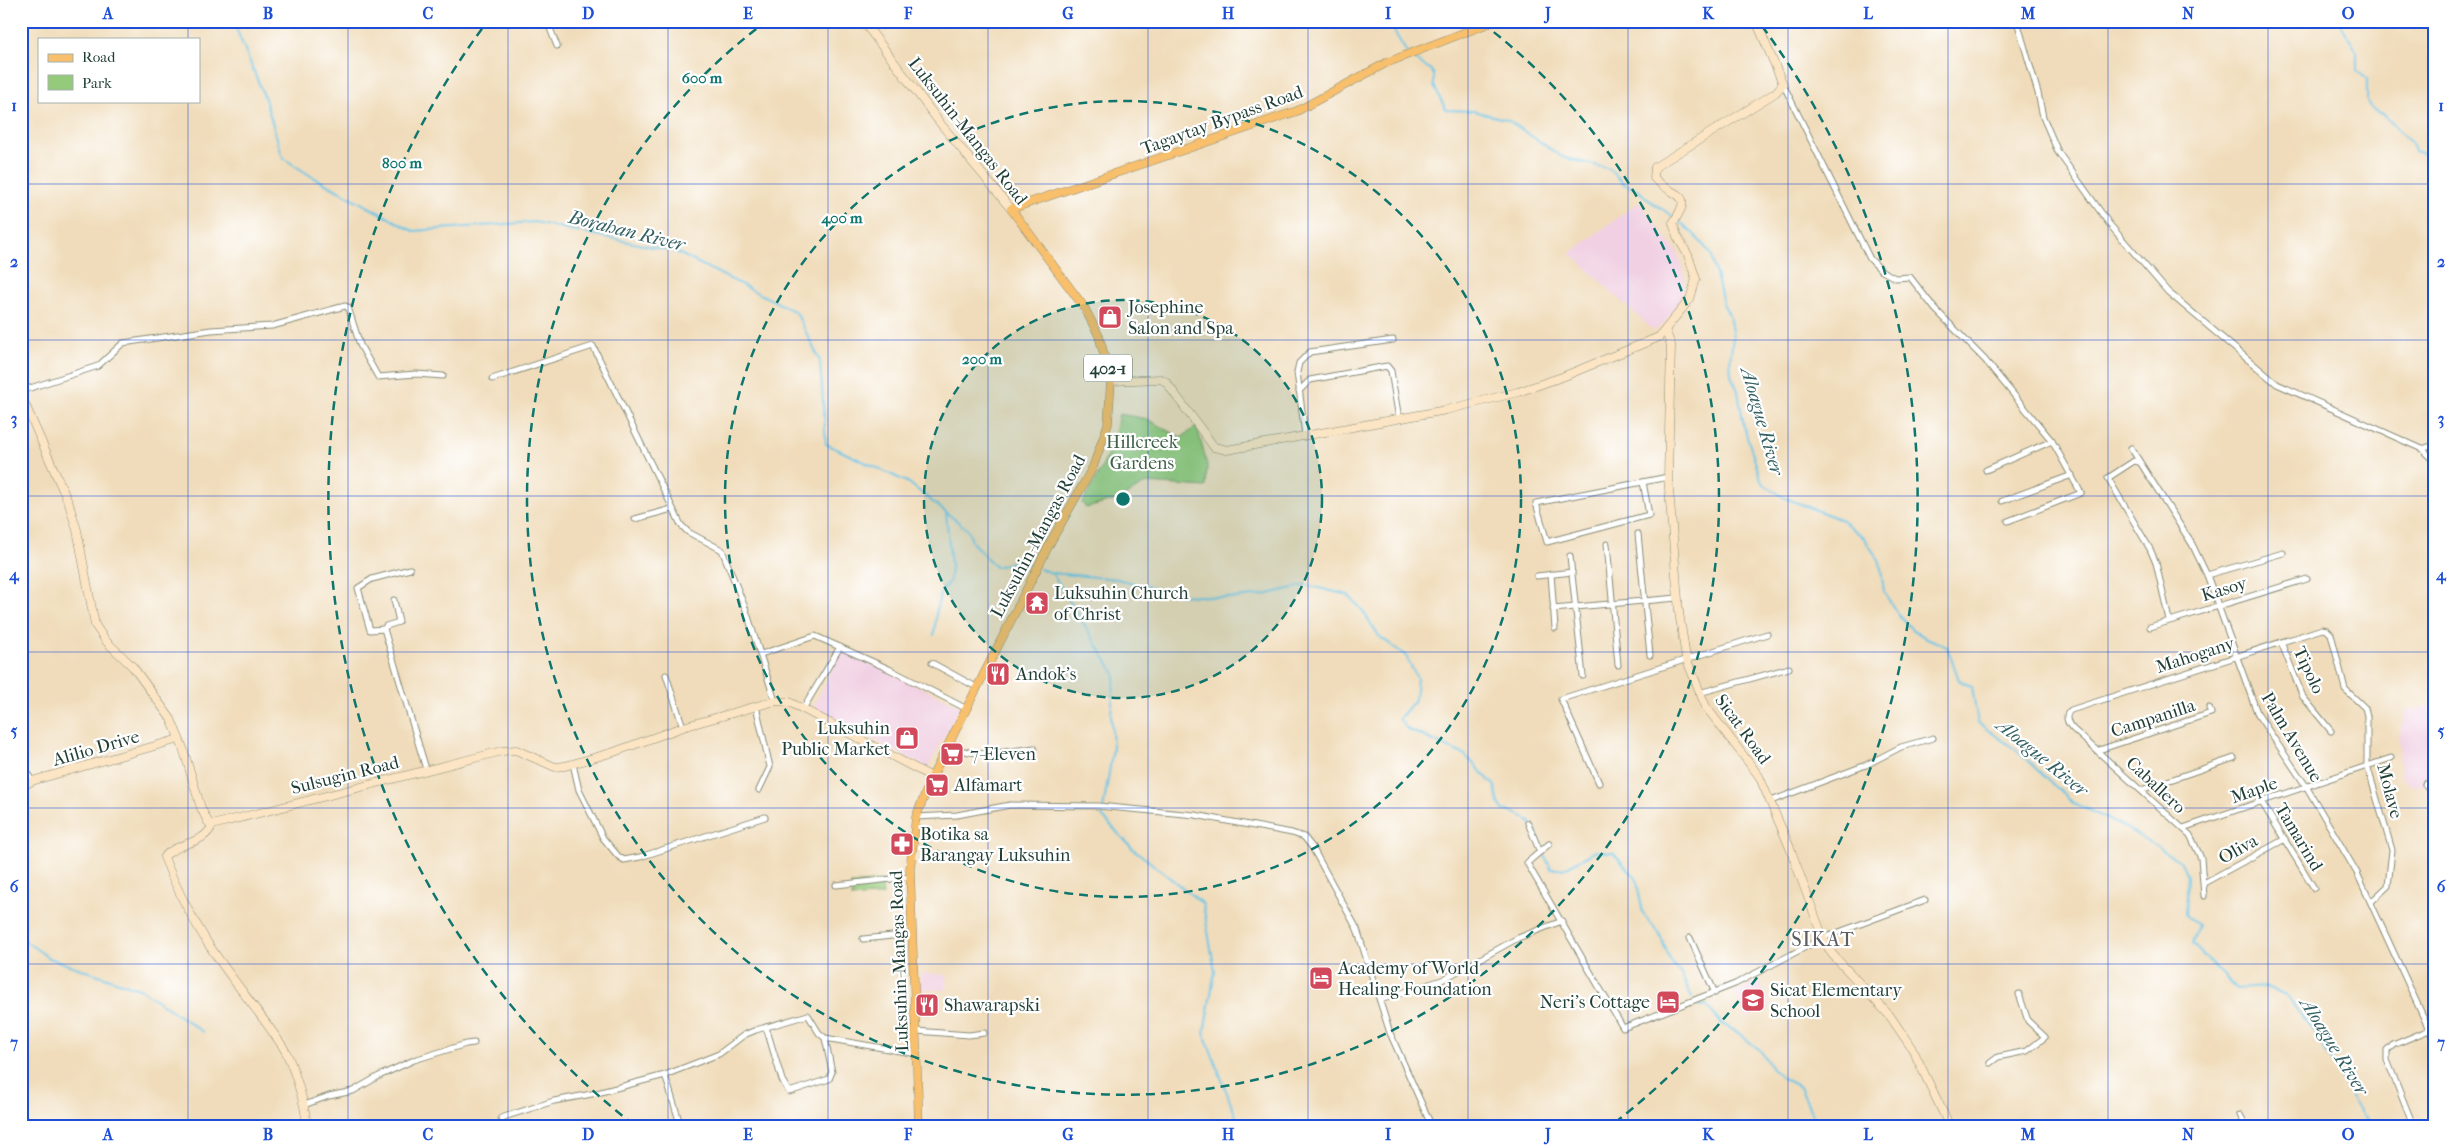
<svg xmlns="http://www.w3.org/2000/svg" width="2455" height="1148" viewBox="0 0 2455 1148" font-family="'IM FELL French Canon',serif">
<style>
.built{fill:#f1d0e3}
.green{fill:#96ca7b;stroke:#5a8458}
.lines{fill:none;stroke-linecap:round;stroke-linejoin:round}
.stream{stroke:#69c5e7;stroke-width:2}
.street-casing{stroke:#888c77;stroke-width:7}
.secondary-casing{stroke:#888c77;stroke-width:9}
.primary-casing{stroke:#888c77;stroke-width:9}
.street{stroke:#fff;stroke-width:5}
.secondary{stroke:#fce5c4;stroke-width:8}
.primary{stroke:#f8bf6c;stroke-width:8}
.grid{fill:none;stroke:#1d4ed8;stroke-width:1;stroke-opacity:0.55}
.ring{fill:none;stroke:#0f766e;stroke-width:2.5;stroke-dasharray:9 6}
.labels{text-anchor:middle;stroke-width:4.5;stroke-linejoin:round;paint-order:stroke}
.shield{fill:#fff;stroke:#627771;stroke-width:1}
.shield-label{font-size:16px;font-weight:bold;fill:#1f3d34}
.street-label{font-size:18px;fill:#1f3d34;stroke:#fff}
.poi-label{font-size:18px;fill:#1f3d34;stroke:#fff;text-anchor:start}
.park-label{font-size:18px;fill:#3d6046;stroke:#fff}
.water-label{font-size:19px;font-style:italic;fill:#325f61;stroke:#fff}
.quarter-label{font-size:20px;letter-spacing:1px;fill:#5c5e60;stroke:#fff}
.centre{fill:#0f766e;stroke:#fff;stroke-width:2.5}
.ring-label{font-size:15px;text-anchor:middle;font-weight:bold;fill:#0f766e;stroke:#fff;stroke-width:4.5;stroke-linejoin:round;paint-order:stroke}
.neatline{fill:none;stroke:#1d4ed8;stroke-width:2}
.grid-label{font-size:16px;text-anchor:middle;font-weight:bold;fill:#1d4ed8}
</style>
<rect width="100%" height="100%" fill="#fff"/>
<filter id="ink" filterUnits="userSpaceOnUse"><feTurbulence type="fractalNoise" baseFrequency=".02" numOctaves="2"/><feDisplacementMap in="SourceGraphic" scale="10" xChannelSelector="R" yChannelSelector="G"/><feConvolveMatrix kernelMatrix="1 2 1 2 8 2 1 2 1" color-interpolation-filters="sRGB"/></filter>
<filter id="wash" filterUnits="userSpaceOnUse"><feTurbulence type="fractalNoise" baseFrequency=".0096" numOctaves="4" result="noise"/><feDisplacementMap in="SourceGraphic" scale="20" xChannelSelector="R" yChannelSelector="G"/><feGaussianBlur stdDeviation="1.12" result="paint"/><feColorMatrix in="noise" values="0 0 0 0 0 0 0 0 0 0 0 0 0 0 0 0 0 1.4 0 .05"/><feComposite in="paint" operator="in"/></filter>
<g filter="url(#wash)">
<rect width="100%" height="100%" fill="#f0dcba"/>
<!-- built -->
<g class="built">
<path d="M1639,202L1678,253L1685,279L1683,293L1675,308L1665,322L1654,331L1570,253Z"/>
<path d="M842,650L960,706L928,768L813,708Z"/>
<path d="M2434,705V766L2429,785L2414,787L2401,777L2399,738L2406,711Z"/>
<path d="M921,973L947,975L946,990L921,989Z"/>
<path d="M1759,981L1771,1007L1746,1018L1735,992Z"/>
</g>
<!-- green -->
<g class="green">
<path d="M1119,414L1147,419L1181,438L1197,426L1207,465L1206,487L1147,483L1117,500L1086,508L1082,503C1099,475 1114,447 1119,414Z"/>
<path d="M881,881L883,895L852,898L851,884Z"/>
</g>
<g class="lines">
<!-- stream -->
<g class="stream">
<path d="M233,21L264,96L283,158L311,176L413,231L534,222L676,252L796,312L820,361L826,444L909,483L968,530L972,542L995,567L1018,561L1035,567"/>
<path d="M1388,21L1407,53"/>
<path d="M2339,21L2357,52V71L2367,79V100L2373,110L2384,115L2410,142L2414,151L2434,157"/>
<path d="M1410,57L1430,69L1434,75V86L1446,110L1474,111L1508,120L1562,157L1610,169L1624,184L1638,190L1650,201L1674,217"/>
<path d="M1677,220L1693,233L1711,254L1723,303L1729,315L1733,337L1730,360L1731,375L1738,391L1744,427L1762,483L1785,498L1842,520L1864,538L1880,562L1884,592L1897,613L1914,632L1947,647L1959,680L1972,687L1978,723L2016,750L2072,802L2126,828L2180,861L2187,876L2185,915L2198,925L2192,944L2237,989L2266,987L2286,995L2326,1050L2355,1104L2372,1127"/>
<path d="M1040,569L1052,573L1115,674L1111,714L1113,748L1102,816L1132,848L1203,904L1215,971L1204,1033L1240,1127"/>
<path d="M1052,573L1117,579L1180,595L1235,598L1264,595L1306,585L1348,595L1362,610L1379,636L1406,656L1417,678L1415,700L1399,719L1407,729L1465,755L1495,786L1498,801L1503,810C1531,816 1532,822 1542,847"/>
<path d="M934,635L937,607L941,592L950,580L951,566L946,512"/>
<path d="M1543,852L1551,869H1563L1596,851L1613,853L1636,878L1643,914L1659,933L1671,962L1682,976L1692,998"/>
<path d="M21,938L49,958L142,990L203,1032"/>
<path d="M1696,1002L1699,1006L1706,1005L1722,1024L1737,1032L1760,1050L1772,1069L1784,1079L1800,1087L1818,1127"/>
</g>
</g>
</g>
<g filter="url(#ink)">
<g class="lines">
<!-- street casing -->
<g class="street-casing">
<g id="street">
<path d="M547,21L557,46"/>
<path d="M2017,21L2038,93L2043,117L2058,152L2110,225L2168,292L2277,384L2422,449L2434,460"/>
<path d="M2018,24L2027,21"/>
<path d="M1783,84L1870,259L1882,271L1895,278L1910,277L1935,309L1985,360L2052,441L2081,493L2008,521"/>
<path d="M492,379L593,346L681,525L688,532L722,550L746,610L775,701"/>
<path d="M21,391L98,366L123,343L211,330L272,326L345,306L348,307L360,345L378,377L416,374L443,376"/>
<path d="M1299,391L1310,380L1387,366L1391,371L1399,419"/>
<path d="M1305,435L1297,372L1299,363L1310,352L1393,340"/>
<path d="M2131,448L2192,544L2207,575L2258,715L2306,786L2357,873L2434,1040"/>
<path d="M2422,449L2434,445"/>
<path d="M2139,462L2134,461L2108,478L2150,549L2156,563L2169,620"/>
<path d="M1986,470L2052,441"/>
<path d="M1643,482L1649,515L1547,542L1536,503L1668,477"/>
<path d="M2002,501L2072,475"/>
<path d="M635,519L672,509"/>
<path d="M1638,534L1650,655"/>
<path d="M1607,544L1618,665"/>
<path d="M1570,556L1583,676"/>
<path d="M410,569L372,579L358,588L370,630L384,629L426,769"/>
<path d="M1551,574L1555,628"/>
<path d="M2207,575L2283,553"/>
<path d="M1537,576L1572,572"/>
<path d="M1553,609L1677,598"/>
<path d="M2150,627L2307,579"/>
<path d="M384,629L386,626L399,622L394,600"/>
<path d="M2281,642L2303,697L2331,731"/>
<path d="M761,654L815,636L889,669L967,709"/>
<path d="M932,663L978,688"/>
<path d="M666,675L683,727"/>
<path d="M1699,693L1789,668"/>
<path d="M756,706L770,767L759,790"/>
<path d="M803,709L840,647"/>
<path d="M948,746C982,759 1000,752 1034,748"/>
<path d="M2099,750L2211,713L2209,708"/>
<path d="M21,763L32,781"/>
<path d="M573,764L579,790L603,838L618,856L624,860L640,857L765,817"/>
<path d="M1599,783L1561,699L1767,634"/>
<path d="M2425,784L2434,794"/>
<path d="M2141,790L2234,758"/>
<path d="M1771,801L1866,765L1901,747L1933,738"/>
<path d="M2261,801L2314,888"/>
<path d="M916,817L957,815L1010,805L1098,806L1195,815L1292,833L1304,837L1312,847L1357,929L1390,1033L1432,1127"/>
<path d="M1528,823L1540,852"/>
<path d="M2183,828L2391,758"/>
<path d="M1549,844L1527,863L1623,1028L1735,984L1823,938L1925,900"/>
<path d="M2204,883L2285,839"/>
<path d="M836,885L910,877"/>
<path d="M2204,896L2201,858L2190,835L2073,729C2067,723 2064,715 2071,710L2322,629L2327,630L2331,634L2345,689L2365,708L2367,716V765L2392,850L2388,886L2371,902"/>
<path d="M1690,938L1715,993"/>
<path d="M863,939L912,934"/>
<path d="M1380,1000L1442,980L1518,938L1562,921"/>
<path d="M766,1027L782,1080L789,1092L829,1079L832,1072L825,1038"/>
<path d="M916,1031L969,1035L984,1033"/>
<path d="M1990,1063L1998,1057L2027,1051L2045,1037L2028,1021L2019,994"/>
<path d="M665,1075L681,1127"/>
<path d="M304,1105L329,1096L353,1091L379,1076L414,1060L466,1044L474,1043"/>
<path d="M2240,1115L2247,1127"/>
<path d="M501,1118L554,1101L597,1093L665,1075L719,1054L744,1035L756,1030L808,1015L819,1033L825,1038L917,1054"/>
<path d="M976,1127L1038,1125"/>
<path d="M2418,1127L2411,1120L2387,1060V1051L2393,1045L2434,1028"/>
</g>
</g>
<!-- secondary casing -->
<g class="secondary-casing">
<g id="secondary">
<path d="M863,21L940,123L1011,209"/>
<path d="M1666,332L1671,345L1668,477L1679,612L1686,658L1706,707L1759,776L1790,848L1823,938L1832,954L1890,1016L1913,1050L1950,1127"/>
<path d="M1111,381L1161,379L1166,382L1214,447L1227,450L1446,410L1518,392L1562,377L1659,337L1690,299L1696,279L1688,255L1677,236L1673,223C1695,190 1675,200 1654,178L1655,167L1775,93L1783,84L1756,21"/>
<path d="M21,395L69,504L77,530L95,625L106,641L133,667L171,719L183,748L201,808L208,822L212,825L502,751L516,750L555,767L565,766L614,752L683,727L775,701L789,702L803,709L932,777"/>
<path d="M21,787L32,781L179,739"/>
<path d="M212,825C205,845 178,841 164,857C175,886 190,915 207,942C230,978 259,1011 283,1047C292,1061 308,1111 306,1127"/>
</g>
</g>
<!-- primary casing -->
<g class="primary-casing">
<path id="primary" d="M919,1127L910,869L916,817L932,777L1050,543L1093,467L1108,424L1111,381L1099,336L1084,307L1011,209L1297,111L1386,63L1494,21"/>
</g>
<!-- street -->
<use href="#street" class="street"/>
<!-- secondary -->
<use href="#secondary" class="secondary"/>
<!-- primary -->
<use href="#primary" class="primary"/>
</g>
</g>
<!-- grid -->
<path class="grid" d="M188,21V39M348,21V1127M508,21V1127M668,21V1127M828,21V1127M988,21V1127M1148,21V1127M1308,21V1127M1468,21V1127M1628,21V1127M1788,21V1127M1948,21V1127M2108,21V1127M2268,21V1127M188,101V1127M21,184H2434M21,340H2434M21,496H2434M21,652H2434M21,808H2434M21,964H2434"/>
<!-- distance rings -->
<circle cx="1123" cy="499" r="199" fill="#0f766e" fill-opacity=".12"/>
<g class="ring">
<circle cx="1123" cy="499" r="199"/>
<circle cx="1123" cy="499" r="398"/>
<path d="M1482 23A596 596 0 1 1 764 23"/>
<path d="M634 1125A795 795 0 0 1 484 26M1762 26A795 795 0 0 1 1612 1125"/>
</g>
<!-- icons -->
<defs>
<g id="shop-square" transform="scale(1.25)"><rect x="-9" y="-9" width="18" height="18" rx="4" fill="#d1495b" stroke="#fff"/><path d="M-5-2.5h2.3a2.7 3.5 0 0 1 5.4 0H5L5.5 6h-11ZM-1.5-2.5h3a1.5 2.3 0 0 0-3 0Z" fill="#fff"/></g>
<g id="temple-square" transform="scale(1.25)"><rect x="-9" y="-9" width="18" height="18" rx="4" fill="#d1495b" stroke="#fff"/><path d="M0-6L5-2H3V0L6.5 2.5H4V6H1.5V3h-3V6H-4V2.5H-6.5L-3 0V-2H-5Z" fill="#fff"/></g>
<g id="restaurant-square" transform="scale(1.25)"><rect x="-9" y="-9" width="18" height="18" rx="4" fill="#d1495b" stroke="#fff"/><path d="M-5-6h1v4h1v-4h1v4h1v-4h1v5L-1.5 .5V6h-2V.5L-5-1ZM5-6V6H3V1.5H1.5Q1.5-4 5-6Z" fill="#fff"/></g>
<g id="supermarket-square" transform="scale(1.25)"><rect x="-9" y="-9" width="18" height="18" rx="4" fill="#d1495b" stroke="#fff"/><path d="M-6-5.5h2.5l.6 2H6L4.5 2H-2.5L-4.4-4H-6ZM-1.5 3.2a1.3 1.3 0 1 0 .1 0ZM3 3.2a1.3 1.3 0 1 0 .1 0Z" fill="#fff"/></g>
<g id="pharmacy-square" transform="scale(1.25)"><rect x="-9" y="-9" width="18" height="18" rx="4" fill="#d1495b" stroke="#fff"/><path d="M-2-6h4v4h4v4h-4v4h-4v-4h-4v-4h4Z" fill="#fff"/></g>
<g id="hotel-square" transform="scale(1.25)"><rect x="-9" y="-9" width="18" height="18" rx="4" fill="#d1495b" stroke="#fff"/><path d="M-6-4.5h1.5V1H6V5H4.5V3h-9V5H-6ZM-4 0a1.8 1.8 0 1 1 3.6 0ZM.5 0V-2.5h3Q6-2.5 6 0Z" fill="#fff"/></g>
<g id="school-square" transform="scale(1.25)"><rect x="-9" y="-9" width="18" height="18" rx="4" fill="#d1495b" stroke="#fff"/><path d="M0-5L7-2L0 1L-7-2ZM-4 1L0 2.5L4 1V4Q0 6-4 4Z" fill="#fff"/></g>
</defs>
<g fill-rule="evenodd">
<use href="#shop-square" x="1110" y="317"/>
<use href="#temple-square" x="1037" y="603"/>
<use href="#restaurant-square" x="998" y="674"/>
<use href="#shop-square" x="907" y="738"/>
<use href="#supermarket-square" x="952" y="754"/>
<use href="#supermarket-square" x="937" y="785"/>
<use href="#pharmacy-square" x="902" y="844"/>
<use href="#hotel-square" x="1321" y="978"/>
<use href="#school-square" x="1753" y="1000"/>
<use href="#hotel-square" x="1668" y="1002"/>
<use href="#restaurant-square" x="927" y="1005"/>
</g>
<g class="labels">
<!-- shield labels -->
<rect class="shield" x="1084" y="354.5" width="48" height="27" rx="4"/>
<g class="shield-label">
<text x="1108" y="374">402-1</text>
</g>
<!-- street labels -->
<g class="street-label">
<text transform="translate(1222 120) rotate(-20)" y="6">Tagaytay Bypass Road</text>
<text transform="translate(968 131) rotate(52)" y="6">Luksuhin-Mangas Road</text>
<text transform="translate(1038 536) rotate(-62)" y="6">Luksuhin-Mangas Road</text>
<text transform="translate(2224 589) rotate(-17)" y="6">Kasoy</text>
<text transform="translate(2195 655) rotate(-18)" y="6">Mahogany</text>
<text transform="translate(2309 670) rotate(65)" y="6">Tipolo</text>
<text transform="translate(2153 718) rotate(-18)" y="6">Campanilla</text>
<text transform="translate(1743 729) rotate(54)" y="6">Sicat Road</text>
<text transform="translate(2292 737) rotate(59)" y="6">Palm Avenue</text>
<text transform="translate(96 748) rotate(-16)" y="6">Alilio Drive</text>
<text transform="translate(345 775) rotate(-14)" y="6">Sulsugin Road</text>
<text transform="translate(2156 785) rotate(43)" y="6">Caballero</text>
<text transform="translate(2254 790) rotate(-19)" y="6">Maple</text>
<text transform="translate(2390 791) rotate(75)" y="6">Molave</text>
<text transform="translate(2299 837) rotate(59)" y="6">Tamarind</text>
<text transform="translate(2238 849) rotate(-29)" y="6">Oliva</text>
<text transform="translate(899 961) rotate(-92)" y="6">Luksuhin-Mangas Road</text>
</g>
<!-- poi labels -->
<g class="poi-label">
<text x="1128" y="313">Josephine<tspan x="1128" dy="21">Salon and Spa</tspan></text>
<text x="1054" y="599">Luksuhin Church<tspan x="1054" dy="21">of Christ</tspan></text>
<text x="1016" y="680">Andok's</text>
<text x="890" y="734" text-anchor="end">Luksuhin<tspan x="890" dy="21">Public Market</tspan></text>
<text x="970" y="760">7-Eleven</text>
<text x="954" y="791">Alfamart</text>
<text x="920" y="840">Botika sa<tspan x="920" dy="21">Barangay Luksuhin</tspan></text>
<text x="1338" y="974">Academy of World<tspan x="1338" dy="21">Healing Foundation</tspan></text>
<text x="1770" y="996">Sicat Elementary<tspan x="1770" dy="21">School</tspan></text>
<text x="1650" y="1008" text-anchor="end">Neri’s Cottage</text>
<text x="944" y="1011">Shawarapski</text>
</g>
<!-- park labels -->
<g class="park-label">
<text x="1142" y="448">Hillcreek<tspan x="1142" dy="21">Gardens</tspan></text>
</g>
<!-- water labels -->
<g class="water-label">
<text transform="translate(627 230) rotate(14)" y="7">Borahan River</text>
<text transform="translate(1763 421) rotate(74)" y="7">Aloague River</text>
<text transform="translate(2043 757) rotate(39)" y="7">Aloague River</text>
<text transform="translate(2335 1046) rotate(58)" y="7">Aloague River</text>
</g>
<!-- quarter labels -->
<g class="quarter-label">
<text x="1823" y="946">SIKAT</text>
</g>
</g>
<circle cx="1123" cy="499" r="8" class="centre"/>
<g class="ring-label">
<text x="702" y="83">600 m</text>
<text x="402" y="168">800 m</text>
<text x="842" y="223">400 m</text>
<text x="982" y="364">200 m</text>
</g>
<!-- margin -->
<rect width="2455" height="1148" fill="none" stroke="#fff" stroke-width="55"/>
<!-- legend -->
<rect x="38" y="38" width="162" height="65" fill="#ffffff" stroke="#a5b1ae"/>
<rect x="48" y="54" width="25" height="8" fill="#f8bf6c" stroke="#a5b1ae"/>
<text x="82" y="62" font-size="15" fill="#1f3d34">Road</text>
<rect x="48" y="75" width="25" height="15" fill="#96ca7b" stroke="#a5b1ae"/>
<text x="82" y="88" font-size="15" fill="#1f3d34">Park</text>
<rect x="28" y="28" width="2400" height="1092" class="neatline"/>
<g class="grid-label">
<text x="108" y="19">A</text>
<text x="268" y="19">B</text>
<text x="428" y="19">C</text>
<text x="588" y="19">D</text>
<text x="748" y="19">E</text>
<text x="908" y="19">F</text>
<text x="1068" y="19">G</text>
<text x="1228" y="19">H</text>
<text x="1388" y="19">I</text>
<text x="1548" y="19">J</text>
<text x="1708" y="19">K</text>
<text x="1868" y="19">L</text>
<text x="2028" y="19">M</text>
<text x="2188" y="19">N</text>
<text x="2348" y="19">O</text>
<text x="14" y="111">1</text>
<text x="2441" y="111">1</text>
<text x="14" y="267">2</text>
<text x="2441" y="267">2</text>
<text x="14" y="424">3</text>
<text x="2441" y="424">3</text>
<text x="14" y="580">4</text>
<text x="2441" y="580">4</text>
<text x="14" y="736">5</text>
<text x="2441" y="736">5</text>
<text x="14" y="892">6</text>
<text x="2441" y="892">6</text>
<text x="14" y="1048">7</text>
<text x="2441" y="1048">7</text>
<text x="108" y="1140">A</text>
<text x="268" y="1140">B</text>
<text x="428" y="1140">C</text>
<text x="588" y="1140">D</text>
<text x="748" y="1140">E</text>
<text x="908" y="1140">F</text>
<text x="1068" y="1140">G</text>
<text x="1228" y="1140">H</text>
<text x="1388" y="1140">I</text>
<text x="1548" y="1140">J</text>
<text x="1708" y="1140">K</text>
<text x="1868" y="1140">L</text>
<text x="2028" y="1140">M</text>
<text x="2188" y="1140">N</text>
<text x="2348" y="1140">O</text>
</g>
</svg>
